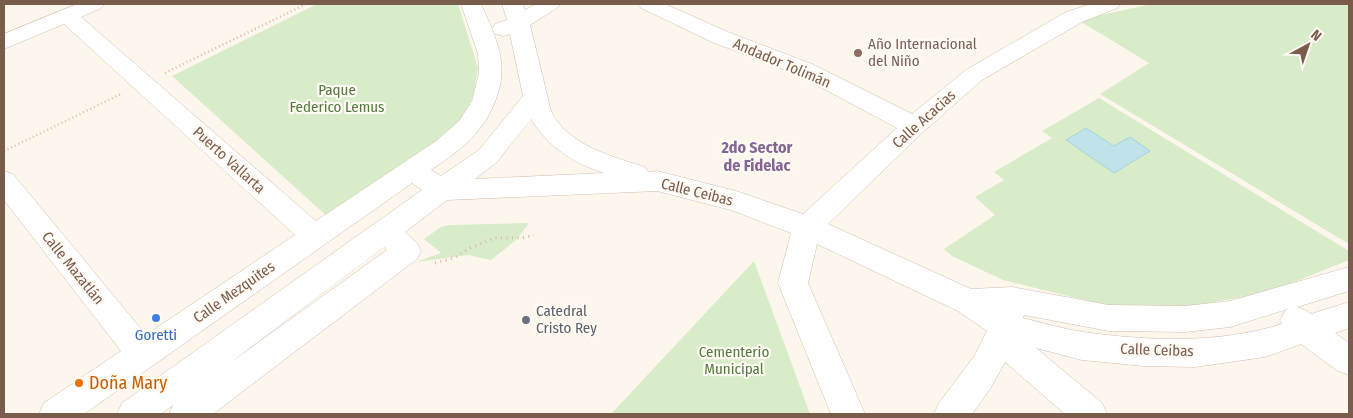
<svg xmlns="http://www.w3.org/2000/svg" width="1353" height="418" viewBox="0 0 1353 418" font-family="'Fira Sans Condensed',sans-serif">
  <rect width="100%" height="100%" fill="#fdf6ec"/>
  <!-- green -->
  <path fill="#d8ecc9" d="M317,4H458L478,68L473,96L462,121L438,144L329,218L172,76Z
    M1152,4H1349V244L1100,94L1149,63L1078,20Z
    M1099,98L1349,251V260L1267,293L1167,310L1105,305L1003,280L952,256L944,249L995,215L975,197L1004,180L994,172L1052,138L1042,131Z
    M529,223L517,239L491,260L468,255L416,262L441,253L424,239L441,227L450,225Z
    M754,261L810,414H611Z"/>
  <!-- water -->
  <path fill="#bfe3e8" stroke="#a5d3da" d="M1086,128L1114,146L1130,137L1150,151L1114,173L1066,140Z"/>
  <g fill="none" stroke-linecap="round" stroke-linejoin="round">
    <!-- minor casing -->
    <g stroke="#d1beb0" stroke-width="1">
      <path id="minor" d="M77,4H104L101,8L81,17L316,221L436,141L459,121L472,101L479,73L478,54L461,4H481C488,20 497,38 500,55C506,81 494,113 476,133C464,148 446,159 431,170L441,176L479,150L523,96L510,34L503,36L495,34L492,29L495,24L507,20L502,4H522L525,10L536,4H560L557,8L530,25L551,111C567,145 613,157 645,167L648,172L657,171L736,191L803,214L897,128L796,74L712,42L641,8L638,4H665L728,32L812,64L912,114L966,70L1066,12L1091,4H1120L1117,8L1082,22L982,80L923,132L828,224L971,289L1012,287L1109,305L1185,306L1230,301L1349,267V291L1297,307L1307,311L1311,314L1349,302V328L1335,333L1349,343V375L1338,371L1301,344L1265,357L1195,367L1144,366L1082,360L1036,348L1102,403L1107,414H1065L1005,362L990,389L972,414H934L939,403L975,355L987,331L958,311L817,244L808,283L865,414H831L778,283L791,233L731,210L657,191L447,200L405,232L417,243L421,251L417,259L213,414H169L173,405L161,414H117L122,403L422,190L412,183L84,414H39L44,403L121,351L4,200V171L13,174L146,335L295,235L64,24L4,49V34ZM531,119C548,147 573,163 604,173L475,179L497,162ZM384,247L387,250L227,365ZM1288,309L1285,311L1280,320L1282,324C1219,344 1148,341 1083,332C1063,329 1043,323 1023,318L1024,315L1109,331L1185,332L1230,327Z"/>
    </g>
    <!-- path-far1 -->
    <path stroke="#d9b8a5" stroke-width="2.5" stroke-dasharray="1 3" stroke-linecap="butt" d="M165,73L306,4
      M4,151L121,94"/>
    <!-- path -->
    <path stroke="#d9b8a5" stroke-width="3" stroke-dasharray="1 4.5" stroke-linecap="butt" d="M435,263L454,258L470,248L494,238H522L534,235"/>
    <!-- minor -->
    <use href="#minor" fill="#fff" fill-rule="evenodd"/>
  </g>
  <!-- markers -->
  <circle fill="#8d6e63" stroke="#fffaf3" stroke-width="2" cx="858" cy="53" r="5"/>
  <circle fill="#3f7fe0" stroke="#fffaf3" stroke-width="2" cx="156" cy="318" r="5"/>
  <circle fill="#6b7280" stroke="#fffaf3" stroke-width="2" cx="526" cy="320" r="5"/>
  <circle fill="#e8710a" stroke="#fffaf3" stroke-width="2" cx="79" cy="383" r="5"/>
  <g text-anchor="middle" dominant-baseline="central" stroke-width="4.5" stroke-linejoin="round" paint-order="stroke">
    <!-- education labels -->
    <g font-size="15" fill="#785e54" stroke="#fffaf3" text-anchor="start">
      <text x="868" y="44">Año Internacional<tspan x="868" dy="17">del Niño</tspan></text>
    </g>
    <!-- street labels -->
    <g font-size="15" fill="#7a5c4d" stroke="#fffaf3">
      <text transform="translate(782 63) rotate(23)">Andador Tolimán</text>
      <text transform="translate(924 119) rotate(-42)">Calle Acacias</text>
      <text transform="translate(229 160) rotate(42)">Puerto Vallarta</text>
      <text transform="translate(697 192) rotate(14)">Calle Ceibas</text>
      <text transform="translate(73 268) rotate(51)">Calle Mazatlán</text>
      <text transform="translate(234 292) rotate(-35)">Calle Mezquites</text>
      <text transform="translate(1157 350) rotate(2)">Calle Ceibas</text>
    </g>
    <!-- park labels -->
    <g font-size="15" fill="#537a41" stroke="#fffaf3">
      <text x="337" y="90">Paque<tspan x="337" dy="17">Federico Lemus</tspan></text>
      <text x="734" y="352">Cementerio<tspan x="734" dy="17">Municipal</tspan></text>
    </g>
    <!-- worship labels -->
    <g font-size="15" fill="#5b616d" stroke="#fffaf3" text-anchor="start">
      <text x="536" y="311">Catedral<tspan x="536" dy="17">Cristo Rey</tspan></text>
    </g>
    <!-- shop labels -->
    <g font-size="15" fill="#366cbe" stroke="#fffaf3">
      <text x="156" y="335">Goretti</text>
    </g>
    <!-- neighbourhood labels -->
    <g font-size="16" font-weight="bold" fill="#846695" stroke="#fffaf3">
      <text x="757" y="147">2do Sector<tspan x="757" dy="18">de Fidelac</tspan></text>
    </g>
    <!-- near-food labels -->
    <g font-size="18" fill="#c56008" stroke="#fffaf3" text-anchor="start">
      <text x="89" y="383">Doña Mary</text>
    </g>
  </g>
  <!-- border -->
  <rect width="1353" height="418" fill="none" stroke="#7a5c4d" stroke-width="10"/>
  <!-- north arrow -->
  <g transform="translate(1308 45) rotate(40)" stroke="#fffaf3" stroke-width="4" paint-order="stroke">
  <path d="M0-4L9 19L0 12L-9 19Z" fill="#7a5c4d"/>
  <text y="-8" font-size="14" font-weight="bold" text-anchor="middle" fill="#7a5c4d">N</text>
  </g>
</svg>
